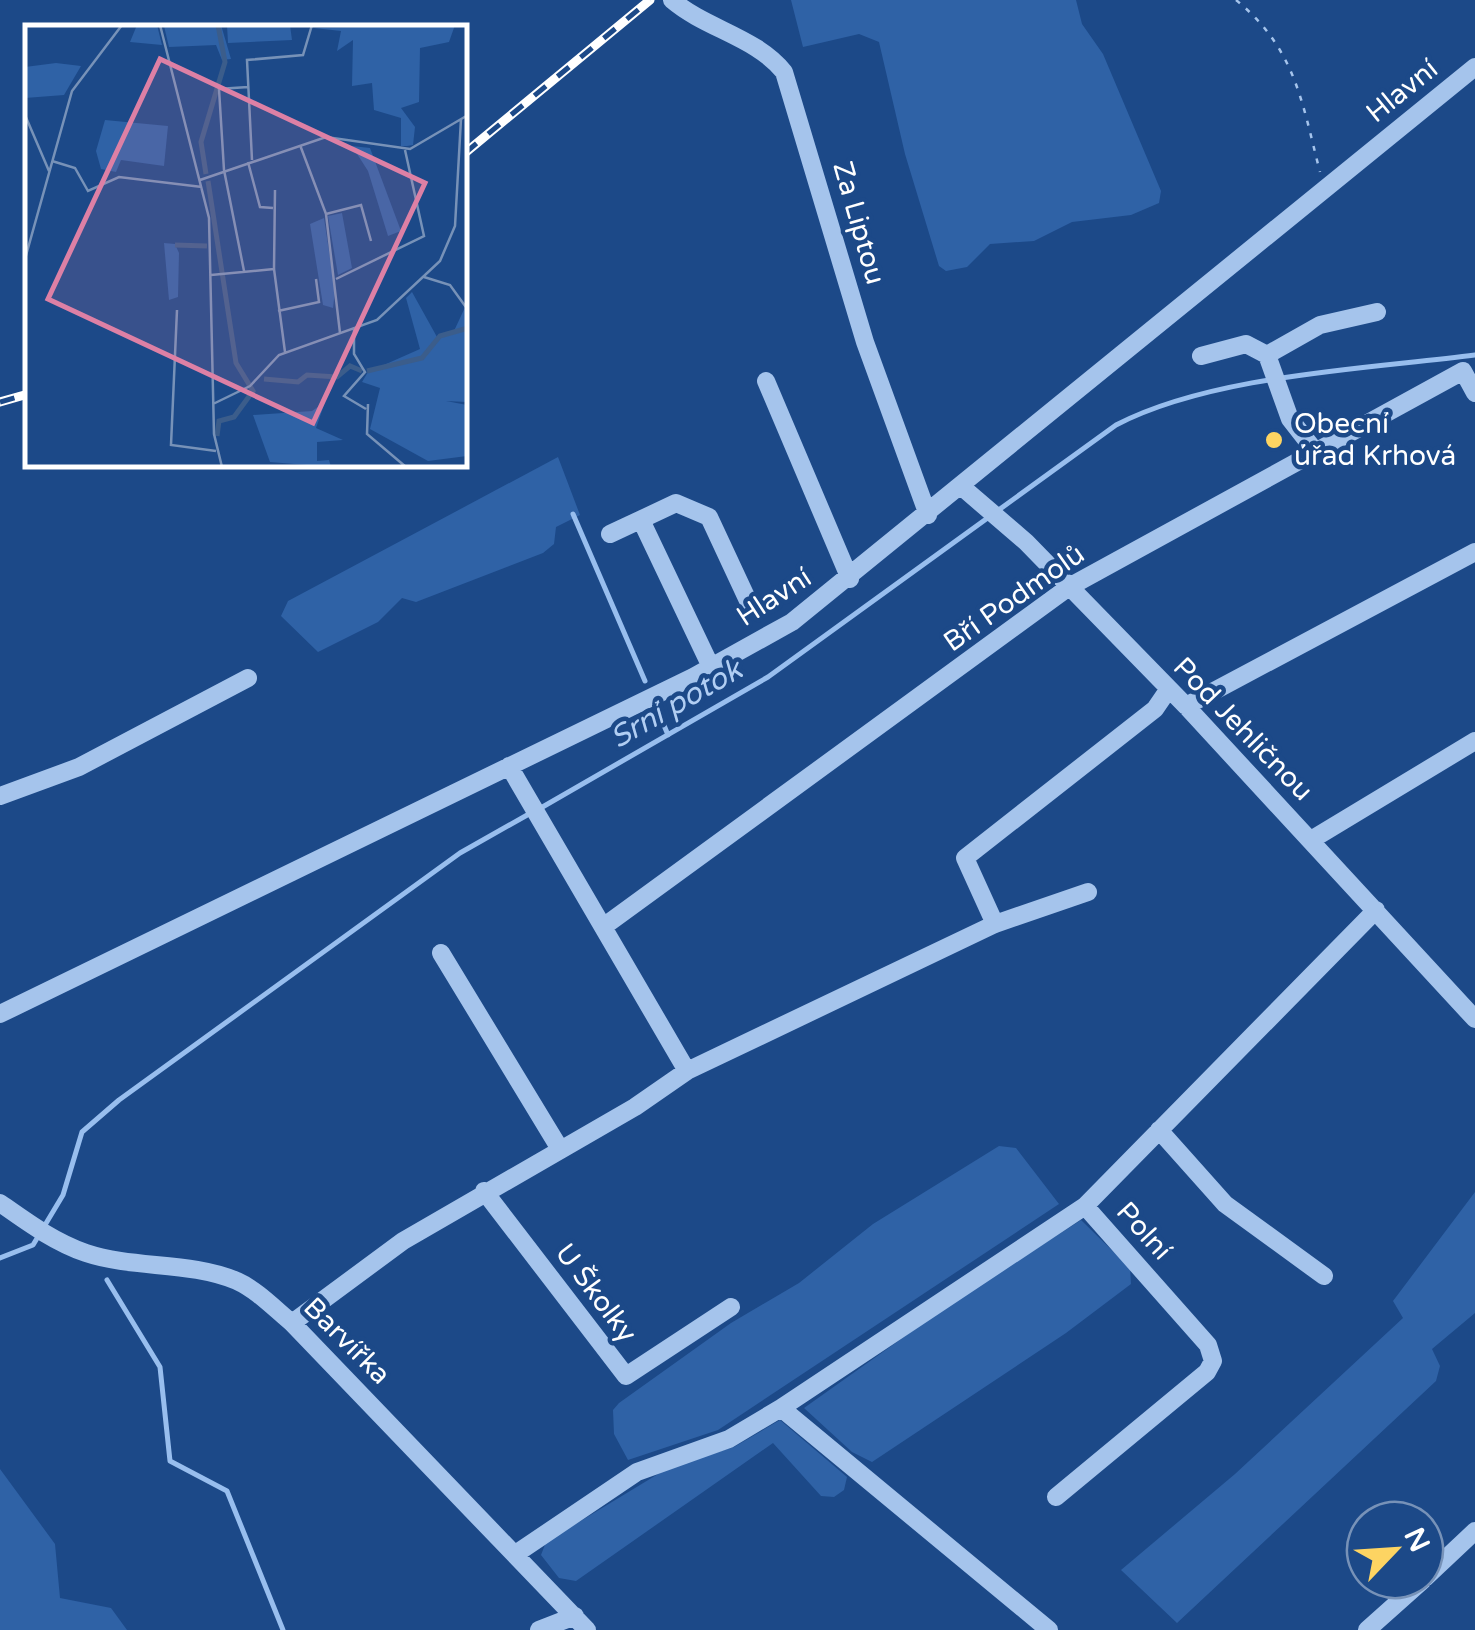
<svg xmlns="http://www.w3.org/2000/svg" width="1475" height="1630" viewBox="0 0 1475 1630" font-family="'Varela Round',sans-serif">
  <rect width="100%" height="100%" fill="#1c4988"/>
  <!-- green -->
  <path fill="#2f62a6" d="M791,0H1076L1082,24L1103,54L1161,191L1159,203L1131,215L1072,222L1034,241L990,244L967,267L946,271L939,266L905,154L879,42L859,34L803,47Z
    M558,457L580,515L556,527L554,544L543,553L416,602L402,598L378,622L318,652L281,616L288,601Z
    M999,1146L1016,1148L1059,1204L718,1430L628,1460L614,1434L613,1410L619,1403L731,1323L799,1283L873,1224Z
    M1475,1192V1313L1432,1349L1440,1366L1436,1381L1177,1623L1121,1570L1235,1474L1403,1318L1393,1301Z
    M1081,1220L1130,1268L1131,1284L1066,1333L872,1462L852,1452L804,1408L949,1305Z
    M780,1420L847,1477L844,1490L834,1497L821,1496L773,1443L576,1581L559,1578L541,1555L546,1542L668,1468L734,1447Z
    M0,1469L55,1544L60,1598L111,1608L127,1630H0Z"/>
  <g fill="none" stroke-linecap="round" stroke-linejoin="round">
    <!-- stream -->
    <path stroke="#98beee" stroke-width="5" d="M573,514L645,681
      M656,706L668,735
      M539,809L768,677L1116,425C1212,375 1366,369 1475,355
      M0,1258L33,1245L63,1195L82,1132L119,1100L460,853L529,814
      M107,1280L160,1367L170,1461L227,1491L283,1630"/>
    <!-- path -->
    <path stroke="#a5c4ec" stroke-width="2.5" stroke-dasharray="5 8" stroke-linecap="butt" d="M1236,0C1296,49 1302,103 1320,172"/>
    <!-- minor -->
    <path stroke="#a5c4ec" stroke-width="18" d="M672,0C706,29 756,37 784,72L865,342L928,515
      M1201,356L1246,344L1267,355
      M766,381L850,579
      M1315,451L1290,419L1267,355L1320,325L1377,312
      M962,487L1026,542L1186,706L1475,1019
      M641,520L711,667
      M610,534L676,503L709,517L750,605
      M1186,706L1475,552
      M509,766L687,1071
      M0,796L79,767L248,678
      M1311,840L1475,741
      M995,924L965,858L1155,709L1168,690
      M603,927L1069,587L1463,371L1475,393
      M441,953L560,1149
      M0,1014L693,677L792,622L1475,67
      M1159,1130L1225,1204L1324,1276
      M484,1191L626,1376L731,1307
      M0,1203C27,1222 54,1242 86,1253C134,1269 189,1261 237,1281C257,1290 275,1309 292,1323L587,1630
      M292,1323L403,1241L635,1107L687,1071L995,924L1088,892
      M781,1408L1049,1630
      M1056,1497L1207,1372L1213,1361L1208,1345L1085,1206L1376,910
      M517,1553L637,1472L729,1439L781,1408L1085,1206
      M1425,1578L1475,1531
      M539,1630L575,1616
      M1367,1630L1423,1580"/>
    <!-- rail casing -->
    <g stroke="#fff" stroke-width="9">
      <path id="rail" d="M465,153L650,0
        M0,402L28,394"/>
    </g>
    <!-- rail -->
    <use href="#rail" stroke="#1c4988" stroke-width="5" stroke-dasharray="15" stroke-linecap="butt"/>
  </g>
  <!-- markers -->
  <circle fill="#fdd462" stroke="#1c4988" stroke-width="4" cx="1274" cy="440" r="10"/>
  <g text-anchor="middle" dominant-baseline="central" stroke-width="9" stroke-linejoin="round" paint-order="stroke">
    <!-- street labels -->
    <g font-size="28" fill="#fff" stroke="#1c4988">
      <text transform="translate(1402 91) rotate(-39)">Hlavní</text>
      <text transform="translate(859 223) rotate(74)">Za Liptou</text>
      <text transform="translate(774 597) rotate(-33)">Hlavní</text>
      <text transform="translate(1014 598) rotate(-35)">Bří Podmolů</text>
      <text transform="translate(1243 729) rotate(46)">Pod Jehličnou</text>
      <text transform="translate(1144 1231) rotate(48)">Polní</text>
      <text transform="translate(596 1293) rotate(53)">U Školky</text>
      <text transform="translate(347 1341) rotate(45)">Barvířka</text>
    </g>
    <!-- poi labels -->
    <g font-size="28" fill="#fff" stroke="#1c4988" text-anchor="start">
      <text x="1294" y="424">Obecní<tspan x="1294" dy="32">úřad Krhová</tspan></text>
    </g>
    <!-- water labels -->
    <g font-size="30" font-style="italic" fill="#b1cef3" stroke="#1c4988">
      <text transform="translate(676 704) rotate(-30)">Srní potok</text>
    </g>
  </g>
  <!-- overview -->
  <g transform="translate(25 25)">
    <rect width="442" height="442" fill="#1c4988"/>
    <path d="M112,0H132L137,20L105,17ZM196,0L206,34L197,35L191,20L144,22L139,1ZM202,0H265L267,15L203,18ZM430,0L424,17L395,23L394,77L376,83L390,102L388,120L382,121H376V93L349,85L347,58L327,61L328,15L312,26L316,6L289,3ZM31,38L56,41L39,70L0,73V42ZM80,95L143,101L139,141L96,135L91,147L76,144L71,126ZM327,121L345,123L376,206L363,211L343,146ZM317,188L327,243L313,250L303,191ZM299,193L310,266L308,283L298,280L285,199ZM139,218L150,219L154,228L153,272L144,275ZM387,267L412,312L429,306L442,278V377L421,376L442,380V431L403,436L345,404L355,363L337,357L343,347L395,324L381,273ZM300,377L291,403L318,415L292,417V436L304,435L306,442L245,437L228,390L287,386Z" fill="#2f62a6"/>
    <path fill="none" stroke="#3b5d8b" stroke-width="5" d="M181,149L176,117L200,37L193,0M183,156L211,338L228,366L209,392L194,396L192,411M150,220L182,221M342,346L397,333L415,311L443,303M239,354L273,357L282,350L312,352L325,341L337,346"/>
    <path fill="none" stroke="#7792b8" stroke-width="2.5" d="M135,0L184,193L189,409L197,442M0,90L24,146M275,120L301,189L336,180L346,216M227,135L222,35L278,30L287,0M27,136L50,143L63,166L94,152L177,162M223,137L235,182L248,183M175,155L301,112L385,124L443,90M250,165L249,244L260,327M301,189L315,308M0,234L47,66L97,0M219,246L199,145L194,64L223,62M186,250L249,244M399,252L425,260L443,285M311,254L399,211L380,125M152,285L146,420L191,426M253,286L294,277L291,254M329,303V329L340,347L319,371L341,384M188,379L225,361L254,330L352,295L415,236L430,201L436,94M343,379L342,409L381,442"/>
    <path fill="#dd80a5" fill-opacity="0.15" stroke="#dd80a5" stroke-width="5" d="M135,34L400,158L288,398L23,274Z"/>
    <rect width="442" height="442" fill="none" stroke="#fff" stroke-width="5"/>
  </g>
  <!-- north arrow -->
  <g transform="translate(1395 1550) rotate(65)"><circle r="48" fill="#1c4988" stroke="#7792b8" stroke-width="2.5"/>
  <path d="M0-8L18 38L0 25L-18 38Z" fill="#fdd462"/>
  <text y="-15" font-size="28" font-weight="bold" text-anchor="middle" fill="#ffffff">N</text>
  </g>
</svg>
